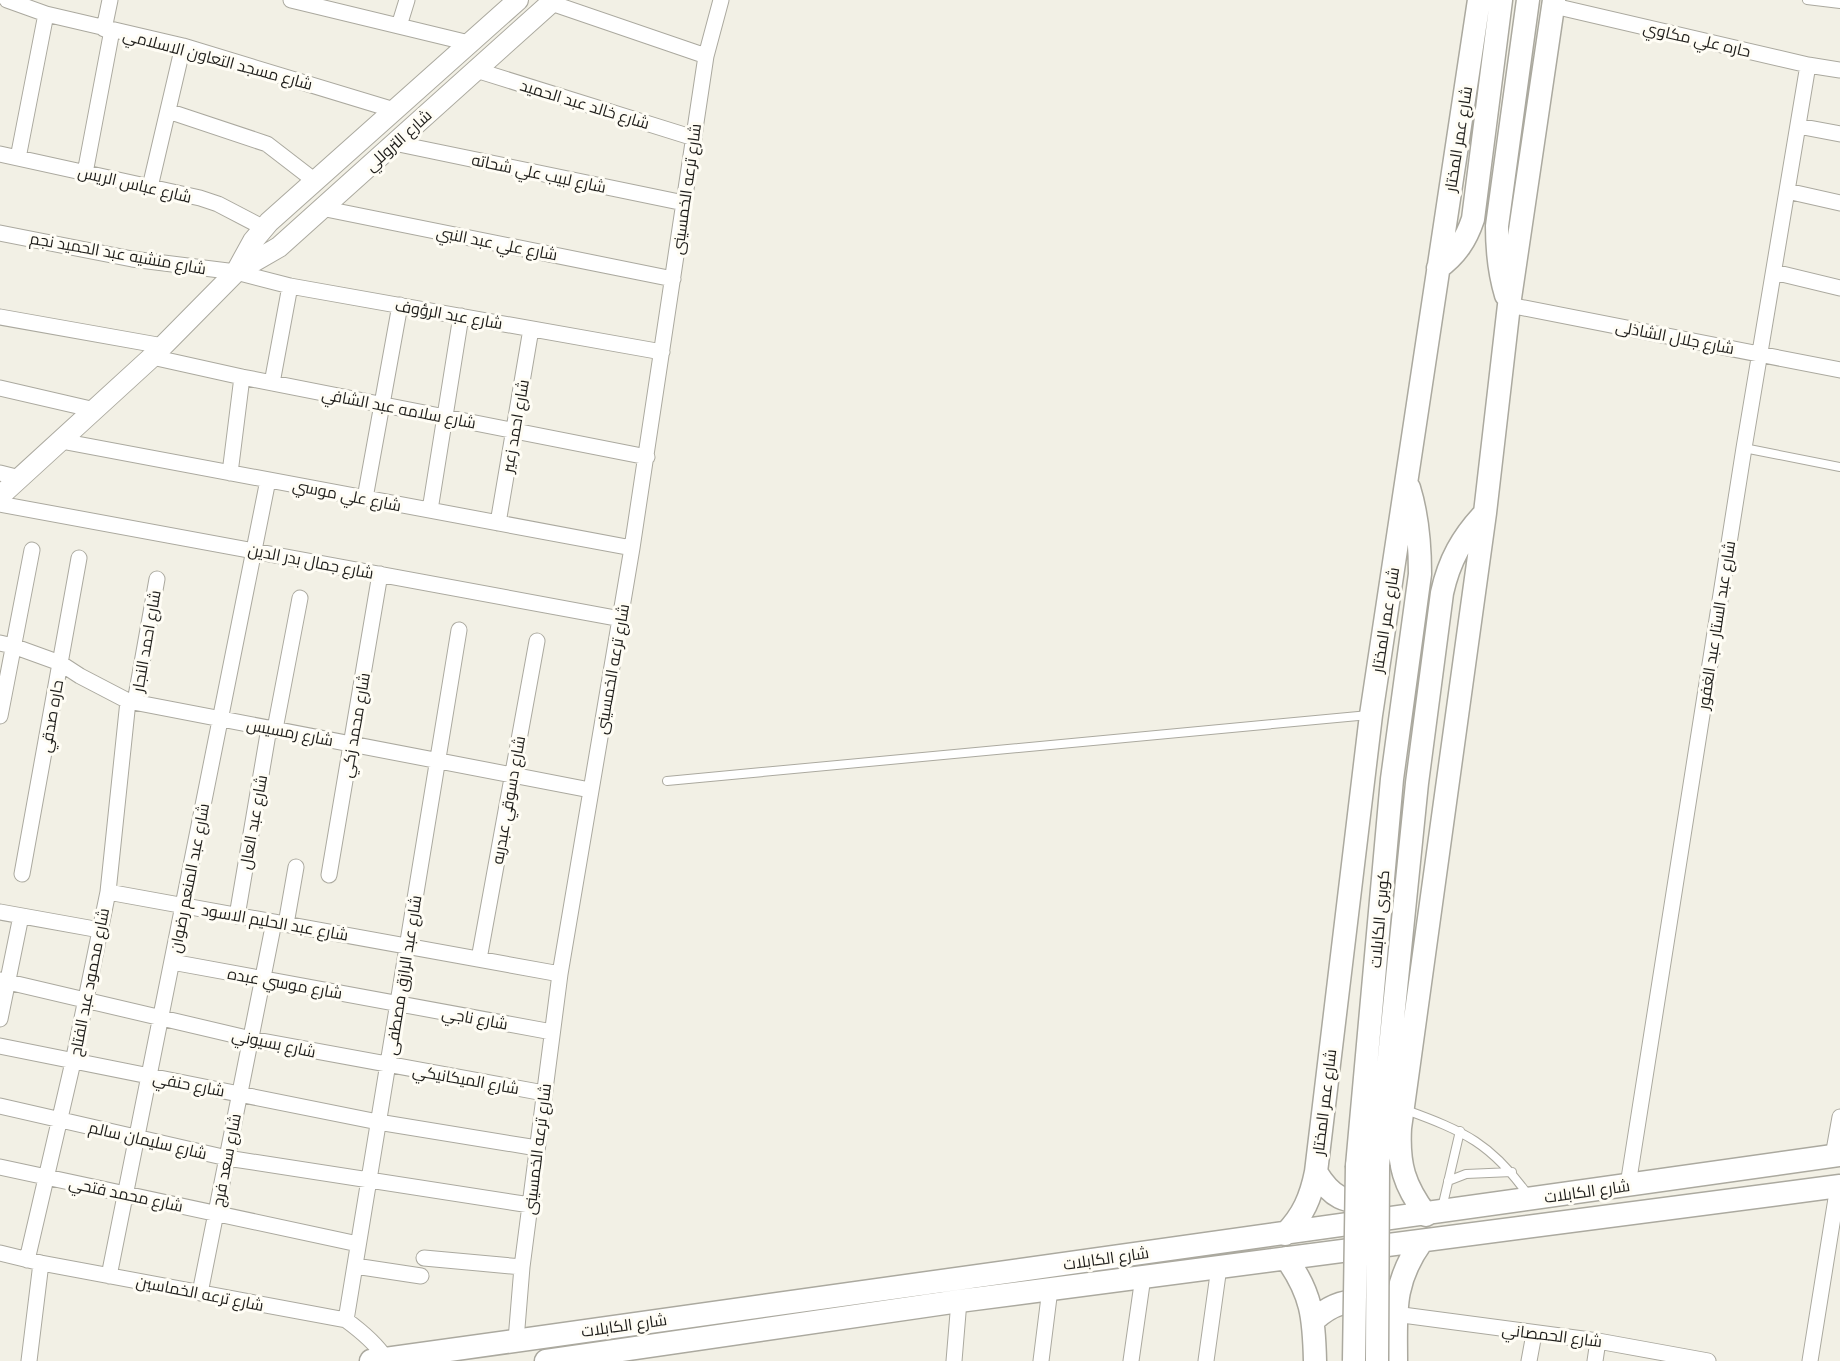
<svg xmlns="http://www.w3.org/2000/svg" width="1840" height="1361" viewBox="0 0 1840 1361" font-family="'PT Serif',Cairo,serif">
  <rect width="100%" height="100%" fill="#f2f0e5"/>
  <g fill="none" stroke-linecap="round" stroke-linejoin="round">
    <!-- service casing -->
    <g stroke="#aba99f" stroke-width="10">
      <path id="service" d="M1807,0L1840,4
        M1744,448L1840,467
        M667,781L1369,715
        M1406,1110C1464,1131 1492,1144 1528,1195
        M1448,1181L1466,1174L1512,1172
        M1442,1208L1460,1131"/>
    </g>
    <!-- minor casing -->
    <g stroke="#aba99f" stroke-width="17">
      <path id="minor" d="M7,0L46,14L183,46L394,110
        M291,0L469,43
        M551,3L706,56
        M1554,6L1808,65L1840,70
        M399,26L407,0
        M104,29L110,0
        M476,70L694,138
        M168,111L267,144L315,181
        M1798,126L1840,134
        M394,143L684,203
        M0,154L200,198L218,204L264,228
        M18,158L46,14
        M85,173L112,30
        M150,187L183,46
        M1787,191L1840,203
        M321,208L673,279
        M0,233L132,259L236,272L290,286L662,352
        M1774,272L1840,288
        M1509,305L1840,370
        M0,317L163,346
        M152,357L242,377L647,457
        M272,383L290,286
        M0,388L95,410
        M61,441L632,548
        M0,473L20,478
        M230,473L242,377
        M365,498L400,305
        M0,504L621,619
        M430,510L461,316
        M498,523L531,329
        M0,643L13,646L60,663L80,676L128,701L590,790
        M135,702L157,579
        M0,716L32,550
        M275,729L300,598
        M22,874L79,558
        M329,875L380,574
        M108,892L560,974
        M0,912L100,930
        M237,916L269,728
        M286,924L296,867
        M479,959L537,641
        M172,962L552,1032
        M0,980L251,1039L544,1093
        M0,1019L21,916
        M0,1046L378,1122L537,1148
        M0,1106L227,1158L530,1205
        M1833,1156L1840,1117
        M0,1167L358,1244
        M1628,1185L1744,448L1808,65
        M0,1253L41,1263L346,1320C361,1331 376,1343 386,1359
        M424,1258L522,1267
        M27,1260L73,1062L108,892L128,701
        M355,1266L421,1276
        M109,1276L268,480
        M200,1293L274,922
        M1395,1314L1598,1341L1708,1361
        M346,1320L459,630
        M516,1340L522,1267L560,974L632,548L706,56L721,0
        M29,1361L41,1263
        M954,1361L959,1301
        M1041,1361L1050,1289
        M1131,1361L1143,1277
        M1206,1361L1219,1267
        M1529,1361L1534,1334
        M1595,1361L1598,1341
        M1810,1361L1838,1186"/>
    </g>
    <!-- tertiary casing -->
    <g stroke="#aba99f" stroke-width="22">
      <path id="tertiary" d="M236,272L279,247L554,0
        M0,496L152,357L236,272L253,241L269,222L518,0"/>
    </g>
    <!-- secondary casing -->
    <g stroke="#aba99f" stroke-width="25">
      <path id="secondary" d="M1438,268C1456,255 1466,240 1473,219L1501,0
        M1506,295C1499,272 1497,250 1497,226L1528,0
        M1378,1165L1417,783L1442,593C1449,561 1462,537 1485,513
        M1357,1166L1392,779L1420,574C1420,544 1418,517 1409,488
        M1316,1172C1330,1195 1346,1208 1374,1196
        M1426,1215C1404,1185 1398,1165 1400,1128L1485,513L1509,305L1554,0
        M1285,1234C1303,1216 1311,1197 1316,1172L1371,715L1479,0
        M1286,1258C1312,1294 1314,1318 1315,1361
        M1314,1320C1331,1304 1349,1298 1372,1303
        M371,1361L1840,1155
        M546,1361L959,1301L1840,1186
        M1396,1361C1396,1312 1392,1283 1422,1241"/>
    </g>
    <!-- service -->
    <use href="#service" stroke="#fff" stroke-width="8"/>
    <!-- minor -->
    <use href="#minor" stroke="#fff" stroke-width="15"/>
    <!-- tertiary -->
    <use href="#tertiary" stroke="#fff" stroke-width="20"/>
    <!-- secondary -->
    <use href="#secondary" stroke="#fff" stroke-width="22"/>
    <!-- secondary-bridge casing -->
    <g stroke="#aba99f" stroke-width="25" stroke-linecap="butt">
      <path id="secondary-bridge" d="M1354,1361L1357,1166
        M1377,1361L1378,1165"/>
    </g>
    <!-- secondary-bridge -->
    <use href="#secondary-bridge" stroke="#fff" stroke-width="22"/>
  </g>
  <g text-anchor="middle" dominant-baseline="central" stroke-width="6" stroke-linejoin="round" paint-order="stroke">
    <!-- street labels -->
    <g font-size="16" fill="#1e1d1a" stroke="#fffdf5">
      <text transform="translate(1697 39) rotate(13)">حاره علي مكاوي</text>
      <text transform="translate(218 59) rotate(15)">شارع مسجد التعاون الاسلامي</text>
      <text transform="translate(585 104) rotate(17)">شارع خالد عبد الحميد</text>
      <text transform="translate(1458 139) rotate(-81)">شارع عمر المختار</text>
      <text transform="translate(398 140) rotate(-42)">شارع التروللي</text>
      <text transform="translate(539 173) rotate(12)">شارع لبيب علي شحاته</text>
      <text transform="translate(135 184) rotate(13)">شارع عباس الريس</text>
      <text transform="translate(686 189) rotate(-82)">شارع ترعه الخمسينى</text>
      <text transform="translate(497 243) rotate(11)">شارع علي عبد النبي</text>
      <text transform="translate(118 253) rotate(10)">شارع منشيه عبد الحميد نجم</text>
      <text transform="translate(449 314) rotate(10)">شارع عبد الرؤوف</text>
      <text transform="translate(1675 337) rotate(11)">شارع جلال الشاذلى</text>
      <text transform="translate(399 408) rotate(11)">شارع سلامه عبد الشافي</text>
      <text transform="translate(515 426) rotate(-80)">شارع احمد زعير</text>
      <text transform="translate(347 495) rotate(11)">شارع علي موسي</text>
      <text transform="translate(311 561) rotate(11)">شارع جمال بدر الدين</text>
      <text transform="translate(1385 620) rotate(-81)">شارع عمر المختار</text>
      <text transform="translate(1716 625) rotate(-81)">شارع عبد الستار عبد الغفور</text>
      <text transform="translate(146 641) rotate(-80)">شارع احمد النجار</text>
      <text transform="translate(612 669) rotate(-80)">شارع ترعه الخمسينى</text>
      <text transform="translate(51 716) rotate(-80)">حاره صدقي</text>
      <text transform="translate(355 725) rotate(-80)">شارع محمد زكي</text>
      <text transform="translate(290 732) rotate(11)">شارع رمسيس</text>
      <text transform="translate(508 800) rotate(-80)">شارع دسوقي عبدربه</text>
      <text transform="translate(253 822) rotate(-80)">شارع عبد العال</text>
      <text transform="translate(189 878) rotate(-79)">شارع عبد المنعم رضوان</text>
      <text transform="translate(1379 919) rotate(-85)">كوبرى الكابلات</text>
      <text transform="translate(275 922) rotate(10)">شارع عبد الحليم الاسود</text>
      <text transform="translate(403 975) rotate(-81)">شارع عبد الرازق مصطفى</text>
      <text transform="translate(89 982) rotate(-79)">شارع محمود عبد الفتاح</text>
      <text transform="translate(285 983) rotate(10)">شارع موسي عبده</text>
      <text transform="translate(475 1018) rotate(10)">شارع ناجي</text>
      <text transform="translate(274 1043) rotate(12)">شارع بسيوني</text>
      <text transform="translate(466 1079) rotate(10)">شارع الميكانيكي</text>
      <text transform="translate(189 1084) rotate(11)">شارع حنفي</text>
      <text transform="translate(1324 1102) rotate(-83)">شارع عمر المختار</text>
      <text transform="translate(148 1140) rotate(13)">شارع سليمان سالم</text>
      <text transform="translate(537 1149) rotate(-83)">شارع ترعه الخمسينى</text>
      <text transform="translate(226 1160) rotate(-79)">شارع سعد فرج</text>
      <text transform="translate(1587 1191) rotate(-8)">شارع الكابلات</text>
      <text transform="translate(126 1194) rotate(12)">شارع محمد فتحي</text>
      <text transform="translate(1106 1258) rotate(-8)">شارع الكابلات</text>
      <text transform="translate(200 1293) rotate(11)">شارع ترعه الخماسين</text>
      <text transform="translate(624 1325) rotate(-8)">شارع الكابلات</text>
      <text transform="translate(1552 1335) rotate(7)">شارع الحمصاني</text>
    </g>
  </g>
</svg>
